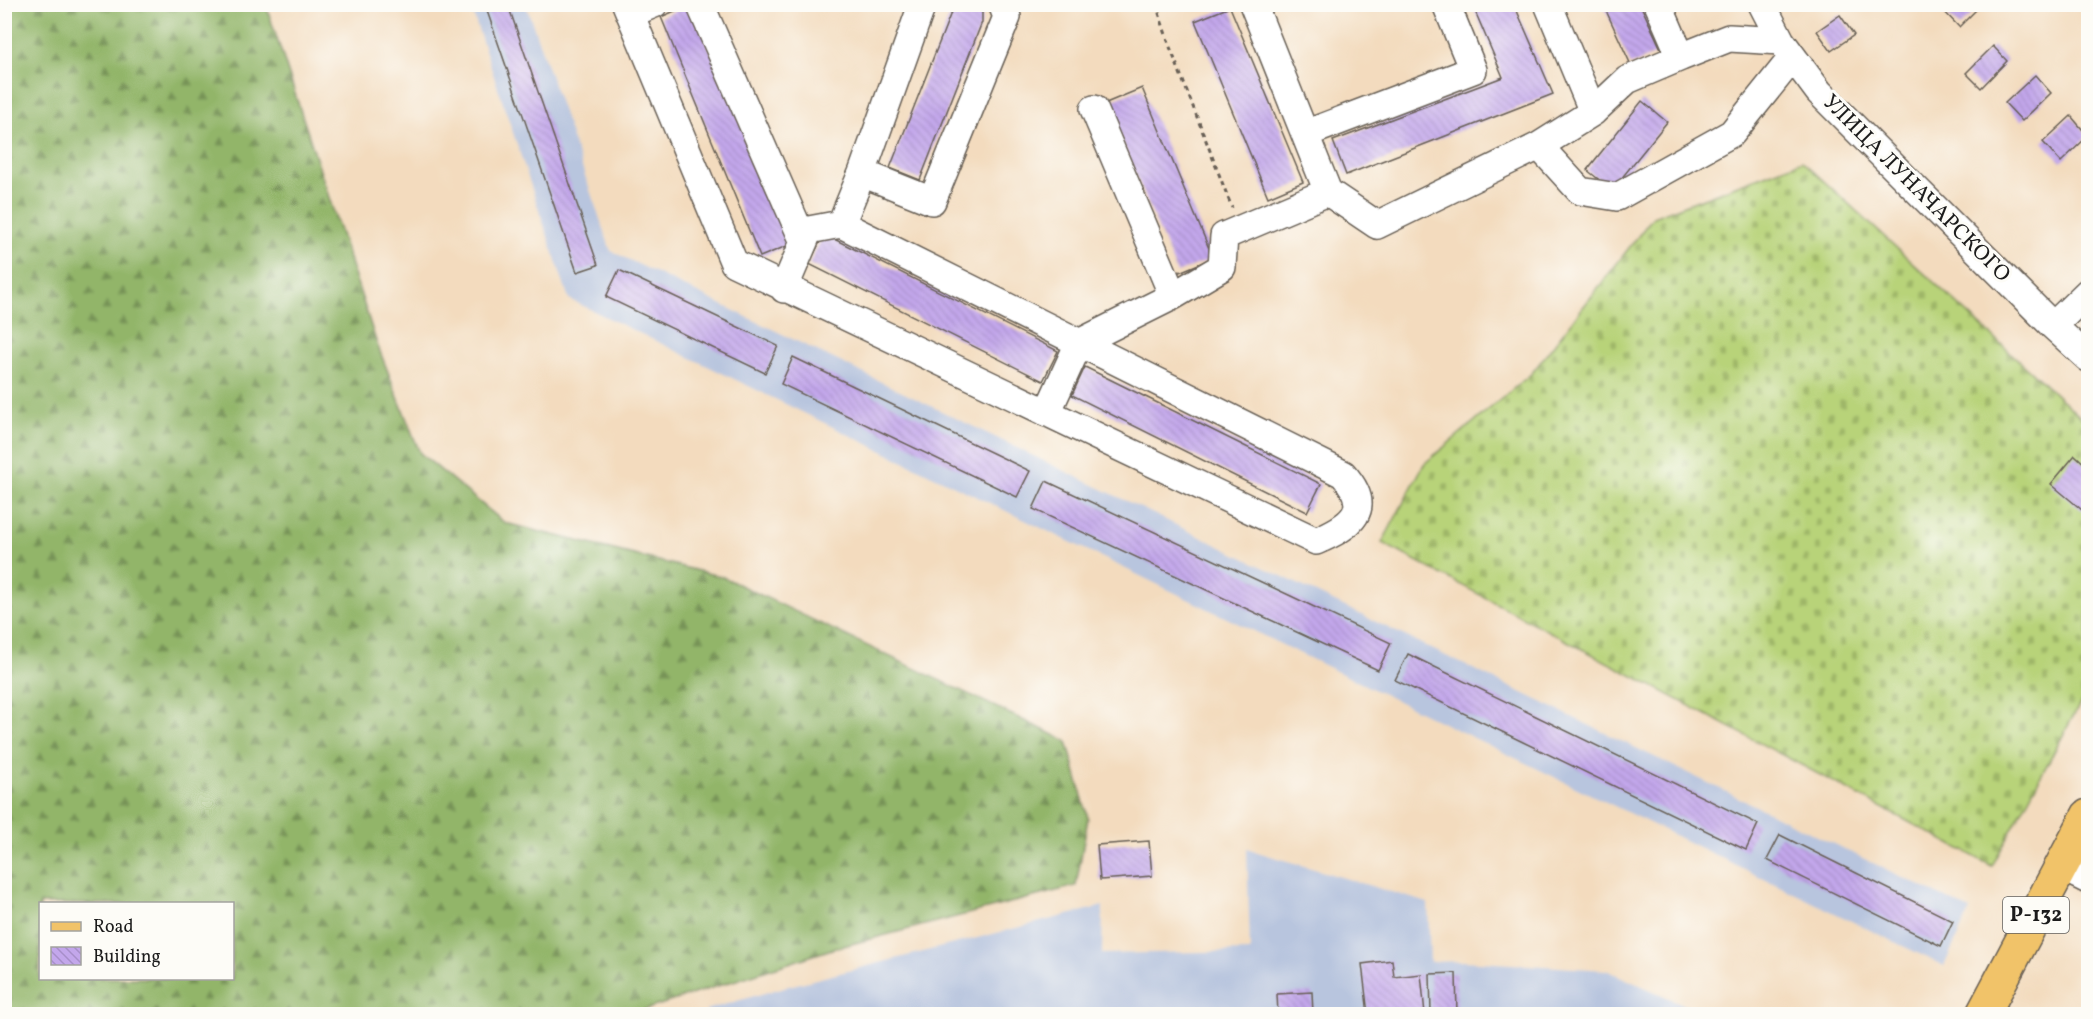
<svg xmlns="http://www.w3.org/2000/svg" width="2093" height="1019" viewBox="0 0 2093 1019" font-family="Vollkorn,serif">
  <defs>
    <pattern id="forest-firs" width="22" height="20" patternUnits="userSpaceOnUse" patternTransform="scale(1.5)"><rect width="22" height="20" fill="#92b569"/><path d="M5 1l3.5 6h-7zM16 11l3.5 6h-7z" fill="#769256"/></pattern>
    <pattern id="cemetery-stones" width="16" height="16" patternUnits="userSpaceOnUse" patternTransform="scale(1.5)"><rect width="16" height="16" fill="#b8d379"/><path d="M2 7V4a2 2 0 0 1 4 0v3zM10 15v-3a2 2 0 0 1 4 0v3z" fill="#9eb568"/></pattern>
    <pattern id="building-back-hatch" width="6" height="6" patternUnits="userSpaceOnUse" patternTransform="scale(1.5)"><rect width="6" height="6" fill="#c3a7eb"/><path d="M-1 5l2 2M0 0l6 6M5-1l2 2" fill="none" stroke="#a78fc9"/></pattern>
  </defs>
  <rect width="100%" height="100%" fill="#fdfcf7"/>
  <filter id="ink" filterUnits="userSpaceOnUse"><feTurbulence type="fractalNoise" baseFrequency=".0167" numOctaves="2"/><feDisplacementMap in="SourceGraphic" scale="12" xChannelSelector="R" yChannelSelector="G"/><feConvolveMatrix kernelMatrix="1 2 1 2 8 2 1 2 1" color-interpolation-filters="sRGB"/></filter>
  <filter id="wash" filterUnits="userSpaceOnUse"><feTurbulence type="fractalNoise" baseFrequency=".008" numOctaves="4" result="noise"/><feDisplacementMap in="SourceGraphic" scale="24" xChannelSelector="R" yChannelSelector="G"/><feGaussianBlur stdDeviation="1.35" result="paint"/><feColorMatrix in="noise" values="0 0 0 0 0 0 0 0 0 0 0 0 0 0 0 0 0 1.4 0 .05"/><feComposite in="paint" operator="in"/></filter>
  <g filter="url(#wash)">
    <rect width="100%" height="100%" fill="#f3dbbe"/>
    <!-- industrial -->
    <path fill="#b8c5de" d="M470,5H526L611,251L1970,910L1944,966L569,299Z
      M1247,849L1428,903L1430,962L1464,961L1606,970L1705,1014H707L706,1010L785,987L1103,906L1102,954L1250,951Z"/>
    <!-- forest -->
    <path fill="url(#forest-firs)" stroke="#576842" stroke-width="1.5" fill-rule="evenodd" d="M5,4L266,5L377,344L420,453L505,523L723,577L1067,741L1088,818L1076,886L832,949L632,1014H5ZM40,904H232V978H40Z"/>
    <!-- cemetery -->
    <path fill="url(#cemetery-stones)" stroke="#6a784a" stroke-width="1.5" d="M1802,161L2088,424V689L1992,866L1382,543L1424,464L1532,373L1653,217Z"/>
    <g id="blocks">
      <!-- building -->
      <path fill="url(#building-back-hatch)" d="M691,4L794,243L760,257L661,17Z
        M949,4H982V22L920,180L890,168L952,10Z
        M1472,4H1514L1553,94L1346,175L1333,141L1503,77Z
        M1603,4H1640L1662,51L1631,65Z
        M1945,4H1982L1959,27L1941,8Z
        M485,5H508L598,265L577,272Z
        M1230,7L1303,182L1268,197L1195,21Z
        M1840,15L1854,35L1831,51L1817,31Z
        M1993,46L2007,61L1981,88L1966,73Z
        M2035,75L2051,93L2022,121L2005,103Z
        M1142,88L1213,258L1177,273L1106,103Z
        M1642,101L1667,122L1612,190L1587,170Z
        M2071,116L2088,136L2061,162L2043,142Z
        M824,234L1058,351L1043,381L809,264Z
        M619,270L778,346L765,373L606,297Z
        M793,357L1030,471L1017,497L781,384Z
        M1085,367L1321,484L1307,512L1072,395Z
        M2075,455L2088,467V515L2051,484Z
        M1046,481L1391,643L1378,670L1033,509Z
        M1408,654L1758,824L1746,850L1395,680Z
        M1780,835L1953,921L1941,946L1767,860Z
        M1149,841L1152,876L1100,880L1097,845Z
        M1392,960L1394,977L1421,974L1425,1014H1368L1362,964Z
        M1456,973L1457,1014H1431L1430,974Z
        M1312,992L1313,1014H1278L1277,994Z"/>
    </g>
  </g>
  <g filter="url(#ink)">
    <use href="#blocks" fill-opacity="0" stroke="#675f55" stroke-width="1.5"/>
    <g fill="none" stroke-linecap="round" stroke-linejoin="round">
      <!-- minor casing -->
      <g stroke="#675f55" stroke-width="30">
        <path id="minor" d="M626,4L734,263L1316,541C1351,526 1375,510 1343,474L841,224
          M700,4L804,242
          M1253,4L1328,192L1377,225L1539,146L1593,112L1627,80L1681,57
          M1548,4L1593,112
          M1658,4L1681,57L1729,38L1781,41
          M1762,4L1781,41L1819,92L2053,326L2088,358
          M630,14L654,4
          M1094,109L1173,296
          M1305,134L1473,70L1446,4
          M1539,146L1580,191L1617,197L1732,133L1793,57
          M862,173L932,201L1007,17L1002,4
          M784,289L809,230L841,224L862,173L921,8L920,4
          M2053,326L2088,292
          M1047,413L1079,343L1173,296L1222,267L1224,236L1328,192
          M2062,867L2088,880"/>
      </g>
      <!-- major casing -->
      <g stroke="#675f55" stroke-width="36">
        <path id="major" d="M1983,1014L2088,816"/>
      </g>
      <!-- path -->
      <path stroke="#675f55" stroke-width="3" stroke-dasharray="4.5 4.5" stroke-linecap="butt" d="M1156,4L1170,47L1232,208
        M1028,9L1039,4"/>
      <!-- minor -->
      <use href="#minor" stroke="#fff" stroke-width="27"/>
      <!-- major -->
      <use href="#major" stroke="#f1c369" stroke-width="33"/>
    </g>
  </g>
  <g text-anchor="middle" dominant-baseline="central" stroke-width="6" stroke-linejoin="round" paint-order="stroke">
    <!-- shield labels -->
    <rect fill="#fdfcf7" stroke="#605f5e" stroke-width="1.5" x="2003" y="897" width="66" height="36" rx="4.5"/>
    <g font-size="21" font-weight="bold" fill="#1c1c1c">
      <text x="2036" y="915">Р-132</text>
    </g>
    <!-- street labels -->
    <g font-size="22" fill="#1c1c1c" stroke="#fdfcf7">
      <text transform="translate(1916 189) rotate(45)">УЛИЦА ЛУНАЧАРСКОГО</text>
    </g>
  </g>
  <!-- margin -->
  <rect width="2093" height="1019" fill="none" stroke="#fdfcf7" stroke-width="24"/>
  <!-- legend -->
  <rect x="39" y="902" width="195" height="78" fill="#fdfcf7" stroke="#a3a29f" stroke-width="1.5"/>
  <rect x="51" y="922" width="30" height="9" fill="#f1c369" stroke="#a3a29f" stroke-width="1.5"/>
  <text x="93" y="932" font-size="18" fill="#1c1c1c">Road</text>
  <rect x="51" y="947" width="30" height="18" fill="url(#building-back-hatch)" stroke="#a3a29f" stroke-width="1.5"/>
  <text x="93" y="962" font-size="18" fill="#1c1c1c">Building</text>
</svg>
